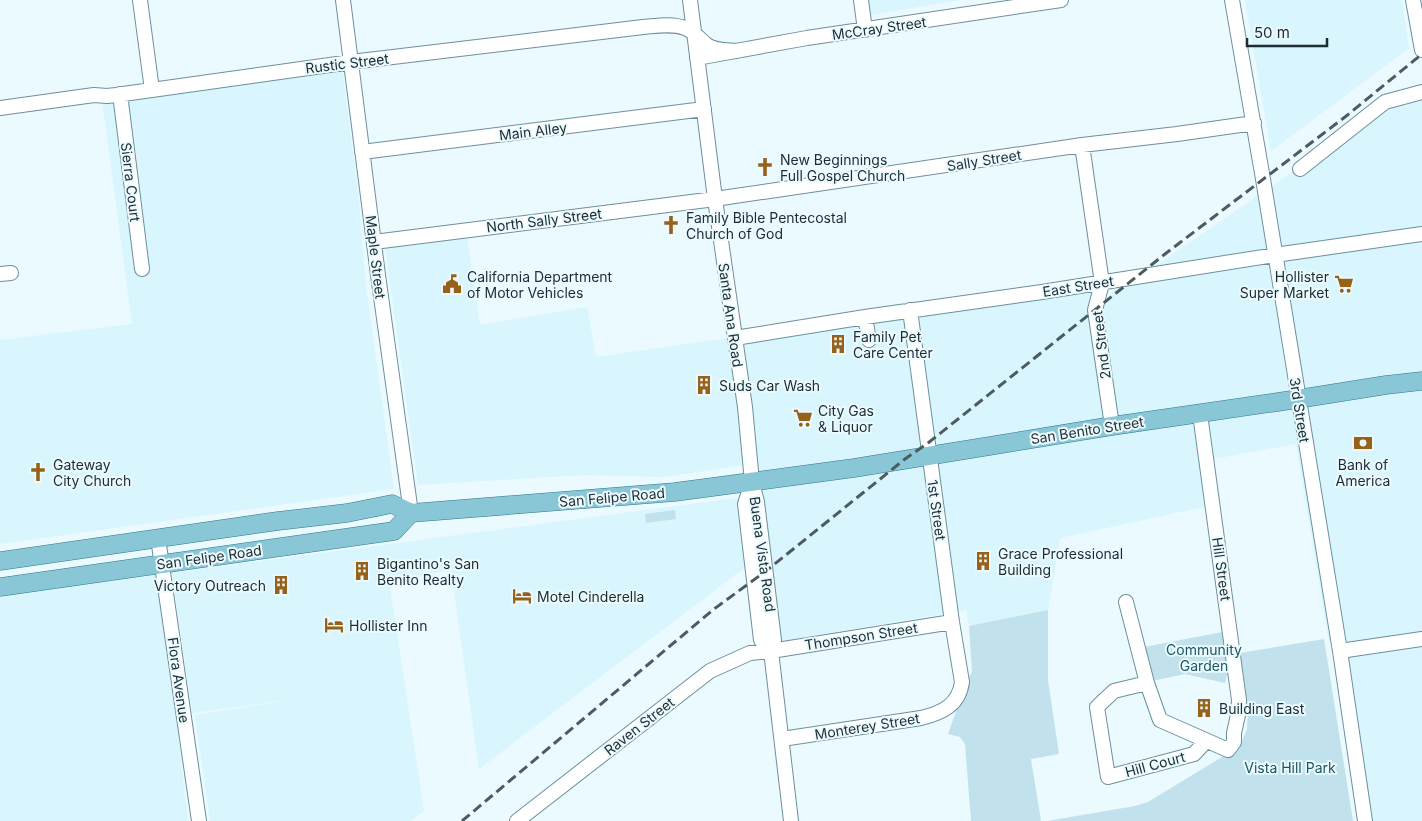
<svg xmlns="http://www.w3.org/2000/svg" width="1422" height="821" viewBox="0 0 1422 821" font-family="Inter,sans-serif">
  <rect width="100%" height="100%" fill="#eafafe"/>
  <!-- built -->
  <path fill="#d9f5fe" d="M867,0H960L870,15Z
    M1245,0H1402L1409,48L1271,151Z
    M342,65L359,201L366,286L394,489L0,544V340L132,324L102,100Z
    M1422,98V821H1364L1335,641L1329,642L1296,444L1208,460L1213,505L1060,538L1048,610L969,626L966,610L777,642L766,554L757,463L664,477L585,475L418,485L384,239L466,230L480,325L587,307L596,357L734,337L1091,289L1094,308L1352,131L1402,102Z
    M743,497L752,562L479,769L451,570L389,581L424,811L410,821H210L195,715L310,697L192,713L172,573Z
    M156,575L176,716L188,821H0V595Z"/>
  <!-- green -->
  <path fill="#c1e2ec" d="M675,510L676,519L646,523L645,514Z
    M1048,610V680L1059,754L1031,759L1041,821H971L965,744L960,737L948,734L966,683L972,672L969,626Z
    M1222,632L1228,672L1225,683L1185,674L1152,681L1144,647Z
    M1324,639L1353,821H1047L1135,806L1148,802L1240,746L1247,729L1248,711L1240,653Z"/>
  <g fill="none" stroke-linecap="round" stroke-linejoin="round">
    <!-- minor casing -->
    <g stroke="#6c909b" stroke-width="16">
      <path id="minor" d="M140,0L152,90
        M343,0L378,275L411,513
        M690,0L715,199L745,407L752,482
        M861,0L865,30
        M1232,0L1263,179L1340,651L1365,821
        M1413,0L1422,50
        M697,58L807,38L1061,0
        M120,94L142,269
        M0,108L94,95L107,96L116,95L351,62L643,27C656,26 672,23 685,28C695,32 699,39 707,45C715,51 727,50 737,51
        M1082,145L1102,283L1095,310L1112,426
        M362,152L704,109
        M1300,169L1385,102L1422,92
        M374,242L715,199L1082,145L1177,134L1254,123
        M0,274L11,273
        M865,317L869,340
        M735,338L865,317L1042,292L1275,255L1422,234
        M158,538L199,821
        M1126,602L1147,683L1114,691L1097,707L1108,777L1194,754L1206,741
        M771,651L761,640L745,504L752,482L757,502L774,640L771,651L791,821
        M1340,651L1422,639
        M1147,683L1160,720L1228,750L1234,742V733L1238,715L1239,700L1200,414
        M782,739L921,718C942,713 959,705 962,682L952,622L910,310
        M517,821L710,671L750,653L771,651L952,622"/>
    </g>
    <!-- major casing -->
    <g stroke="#30778a" stroke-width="19">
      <path id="major" d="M0,561L278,521L347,513L392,504L411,513L675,492L854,468L1112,426L1298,399L1386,385L1422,381
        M0,587L394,531L411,513"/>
    </g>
    <!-- minor -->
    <use href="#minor" stroke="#fff" stroke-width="14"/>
    <!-- major -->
    <use href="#major" stroke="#89c6d6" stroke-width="18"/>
    <!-- rail -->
    <path stroke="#4b5b5f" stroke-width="3" stroke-dasharray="10 5" stroke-linecap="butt" d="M462,821L714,609L766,571L905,459L928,443L1165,254L1345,117L1422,54"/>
  </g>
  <!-- icons -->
  <defs>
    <g id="church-bare" transform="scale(1.5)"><path d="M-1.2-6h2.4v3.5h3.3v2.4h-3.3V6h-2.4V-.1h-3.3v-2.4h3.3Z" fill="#98611a" stroke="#eafafe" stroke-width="2.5" paint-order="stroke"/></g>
    <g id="civic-bare" transform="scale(1.5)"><path d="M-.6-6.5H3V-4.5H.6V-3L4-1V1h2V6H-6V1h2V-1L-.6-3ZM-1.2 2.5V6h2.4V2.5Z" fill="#98611a" stroke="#eafafe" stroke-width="2.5" paint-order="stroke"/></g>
    <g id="supermarket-bare" transform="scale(1.5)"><path d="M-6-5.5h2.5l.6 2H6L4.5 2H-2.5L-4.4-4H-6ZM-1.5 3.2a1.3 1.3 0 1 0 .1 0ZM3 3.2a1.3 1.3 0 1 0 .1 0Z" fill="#98611a" stroke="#eafafe" stroke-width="2.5" paint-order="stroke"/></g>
    <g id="building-bare" transform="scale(1.5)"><path d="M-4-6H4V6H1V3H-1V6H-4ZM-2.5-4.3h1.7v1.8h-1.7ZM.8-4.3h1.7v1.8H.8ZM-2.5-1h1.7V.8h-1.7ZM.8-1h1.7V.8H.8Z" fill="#98611a" stroke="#eafafe" stroke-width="2.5" paint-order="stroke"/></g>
    <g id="bank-bare" transform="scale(1.5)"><path d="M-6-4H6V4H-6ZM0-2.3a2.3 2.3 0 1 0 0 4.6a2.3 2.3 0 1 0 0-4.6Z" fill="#98611a" stroke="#eafafe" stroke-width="2.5" paint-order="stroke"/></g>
    <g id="hotel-bare" transform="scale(1.5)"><path d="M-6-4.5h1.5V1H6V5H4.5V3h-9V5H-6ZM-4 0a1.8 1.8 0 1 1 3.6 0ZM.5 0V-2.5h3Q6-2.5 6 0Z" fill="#98611a" stroke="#eafafe" stroke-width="2.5" paint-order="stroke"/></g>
  </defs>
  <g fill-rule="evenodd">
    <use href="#church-bare" x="765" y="167"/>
    <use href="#church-bare" x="671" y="225"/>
    <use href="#civic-bare" x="452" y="284"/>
    <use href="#supermarket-bare" x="1344" y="284"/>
    <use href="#building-bare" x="838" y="344"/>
    <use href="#building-bare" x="704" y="385"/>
    <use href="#supermarket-bare" x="803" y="418"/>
    <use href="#bank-bare" x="1363" y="443"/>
    <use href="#church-bare" x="38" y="472"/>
    <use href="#building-bare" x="983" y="561"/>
    <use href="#building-bare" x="362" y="571"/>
    <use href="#building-bare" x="281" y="585"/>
    <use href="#hotel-bare" x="522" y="596"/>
    <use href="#hotel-bare" x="334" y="625"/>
    <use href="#building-bare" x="1204" y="708"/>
  </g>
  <g text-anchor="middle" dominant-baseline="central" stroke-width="4" stroke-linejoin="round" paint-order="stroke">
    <!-- street labels -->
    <g font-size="14" fill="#1d2c30" stroke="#eafafe">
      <text transform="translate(879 28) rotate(-8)">McCray Street</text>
      <text transform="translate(347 63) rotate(-7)">Rustic Street</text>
      <text transform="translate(533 131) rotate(-7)">Main Alley</text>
      <text transform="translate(984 160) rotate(-9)">Sally Street</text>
      <text transform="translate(131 182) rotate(83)">Sierra Court</text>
      <text transform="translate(544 220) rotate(-7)">North Sally Street</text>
      <text transform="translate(376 257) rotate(83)">Maple Street</text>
      <text transform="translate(1078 286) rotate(-9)">East Street</text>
      <text transform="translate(731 315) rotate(82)">Santa Ana Road</text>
      <text transform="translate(1101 345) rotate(-97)">2nd Street</text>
      <text transform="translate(1300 410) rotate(81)">3rd Street</text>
      <text transform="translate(1087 430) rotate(-9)">San Benito Street</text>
      <text transform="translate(612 497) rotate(-5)">San Felipe Road</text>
      <text transform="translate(937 510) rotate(82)">1st Street</text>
      <text transform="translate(763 554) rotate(82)">Buena Vista Road</text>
      <text transform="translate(209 557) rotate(-8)">San Felipe Road</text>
      <text transform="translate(1222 569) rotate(82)">Hill Street</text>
      <text transform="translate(861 636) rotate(-9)">Thompson Street</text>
      <text transform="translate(179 680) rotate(82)">Flora Avenue</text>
      <text transform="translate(639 726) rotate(-38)">Raven Street</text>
      <text transform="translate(867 726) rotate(-9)">Monterey Street</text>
      <text transform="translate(1155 764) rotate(-15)">Hill Court</text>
    </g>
    <!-- poi labels -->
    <g font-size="14" fill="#1d2c30" stroke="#eafafe" text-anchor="start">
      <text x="780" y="159">New Beginnings<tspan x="780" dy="16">Full Gospel Church</tspan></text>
      <text x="686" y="217">Family Bible Pentecostal<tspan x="686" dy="16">Church of God</tspan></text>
      <text x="467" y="276">California Department<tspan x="467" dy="16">of Motor Vehicles</tspan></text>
      <text x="1329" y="276" text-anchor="end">Hollister<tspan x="1329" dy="16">Super Market</tspan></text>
      <text x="853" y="336">Family Pet<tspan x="853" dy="16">Care Center</tspan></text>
      <text x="719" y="385">Suds Car Wash</text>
      <text x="818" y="410">City Gas<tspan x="818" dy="16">&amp; Liquor</tspan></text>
      <text x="53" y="464">Gateway<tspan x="53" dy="16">City Church</tspan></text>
      <text x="1363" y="464" text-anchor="middle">Bank of<tspan x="1363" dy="16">America</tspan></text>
      <text x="998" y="553">Grace Professional<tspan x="998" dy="16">Building</tspan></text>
      <text x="377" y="563">Bigantino's San<tspan x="377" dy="16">Benito Realty</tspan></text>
      <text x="266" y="585" text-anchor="end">Victory Outreach</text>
      <text x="537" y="596">Motel Cinderella</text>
      <text x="349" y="625">Hollister Inn</text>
      <text x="1219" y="708">Building East</text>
    </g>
    <!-- park labels -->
    <g font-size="14" fill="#1c5563" stroke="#eafafe">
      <text x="1204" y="649">Community<tspan x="1204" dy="16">Garden</tspan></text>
      <text x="1290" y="767">Vista Hill Park</text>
    </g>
  </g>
  <!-- scale -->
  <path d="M1247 38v8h80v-8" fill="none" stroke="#1d2c30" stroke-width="2.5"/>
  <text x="1254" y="38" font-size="15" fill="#1d2c30" stroke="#eafafe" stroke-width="4" paint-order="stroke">50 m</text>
</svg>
